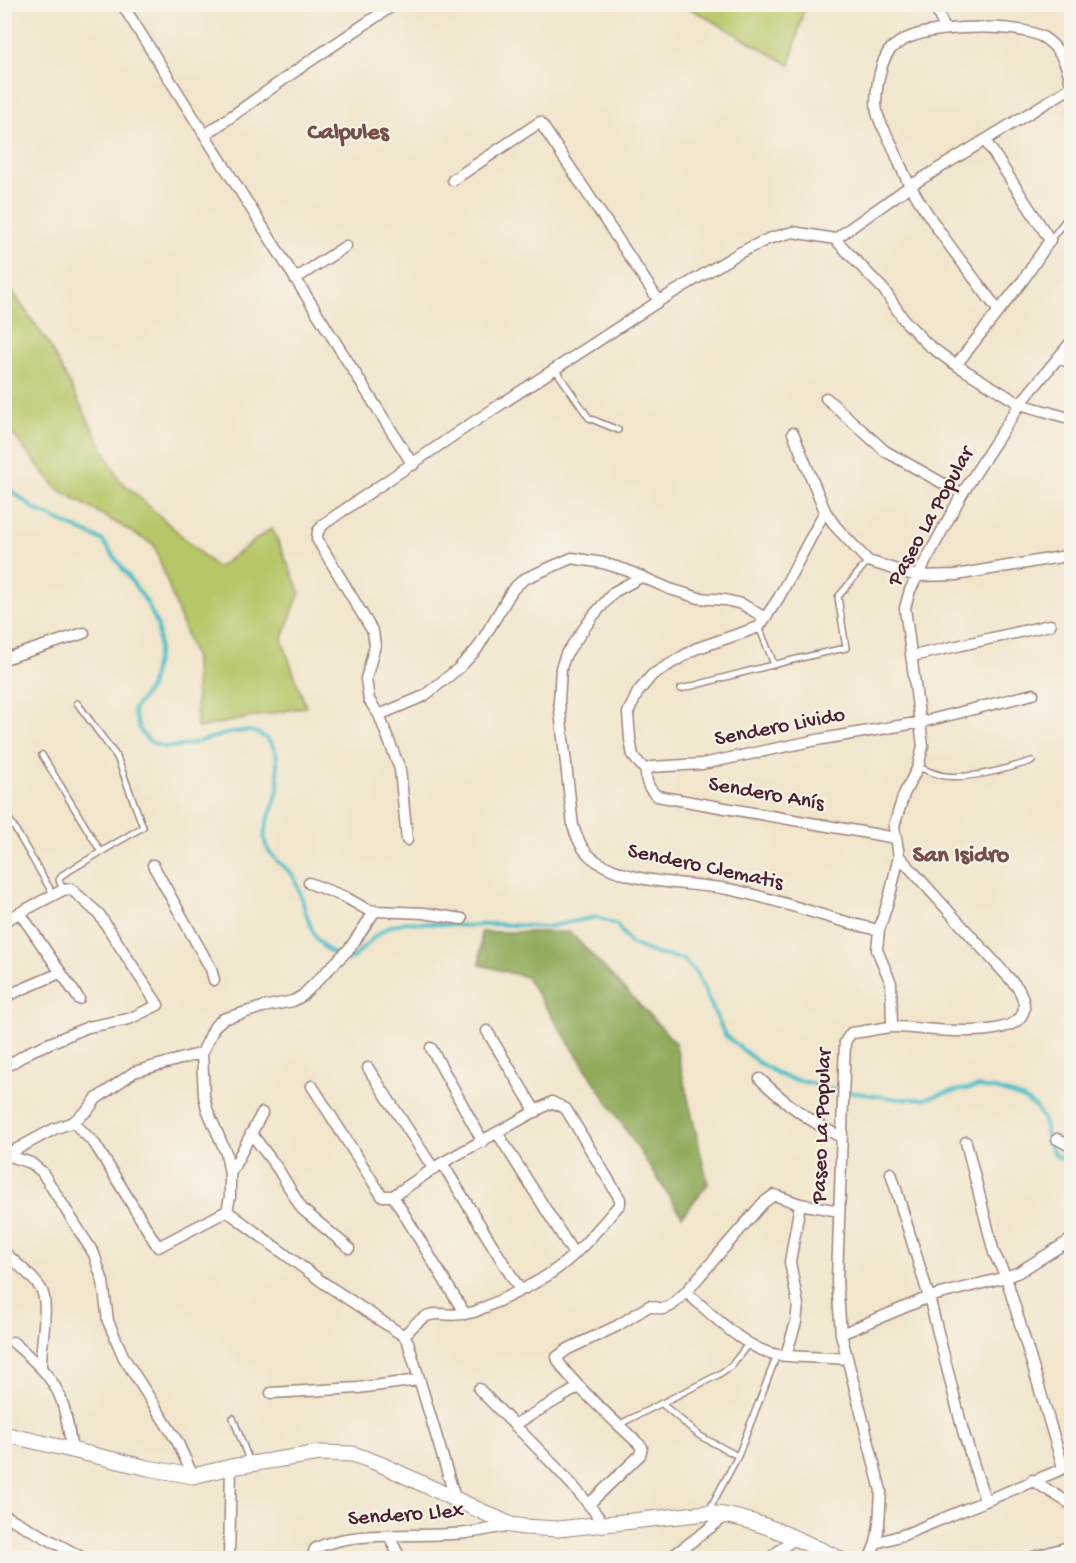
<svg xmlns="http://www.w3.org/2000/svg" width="1076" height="1563" viewBox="0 0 1076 1563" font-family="'Gochi Hand',sans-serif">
  <rect width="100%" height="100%" fill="#f7f3e8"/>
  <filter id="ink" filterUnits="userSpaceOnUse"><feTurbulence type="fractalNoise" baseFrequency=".0167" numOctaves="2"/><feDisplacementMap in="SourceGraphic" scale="12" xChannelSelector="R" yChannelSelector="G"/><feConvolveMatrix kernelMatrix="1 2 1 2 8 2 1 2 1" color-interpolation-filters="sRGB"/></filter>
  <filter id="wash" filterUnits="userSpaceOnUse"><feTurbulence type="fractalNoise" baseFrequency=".008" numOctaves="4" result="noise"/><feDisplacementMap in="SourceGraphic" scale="24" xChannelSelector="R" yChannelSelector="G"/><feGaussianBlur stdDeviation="1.35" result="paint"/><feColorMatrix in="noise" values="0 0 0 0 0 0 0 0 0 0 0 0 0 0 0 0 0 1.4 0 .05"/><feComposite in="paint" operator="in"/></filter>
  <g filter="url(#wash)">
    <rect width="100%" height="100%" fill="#f1e5cb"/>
    <!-- green -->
    <path fill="#b6c668" stroke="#80724a" stroke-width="1.5" d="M684,5H805L790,65Z
      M4,280L47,341L119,479L217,568L272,528L300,592L282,640L306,707L197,728L195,659L154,545L56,488L5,425Z"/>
    <!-- forest -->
    <path fill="#90ab5c" stroke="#6d6544" stroke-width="1.5" d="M481,932H570L675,1042L708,1184L682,1216L526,977L480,965Z"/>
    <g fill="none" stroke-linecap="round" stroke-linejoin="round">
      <!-- stream -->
      <path stroke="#51bfc8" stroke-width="4" d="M4,485L36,510L102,540L146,601L158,626L159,648L150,688L133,710C136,719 139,732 147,739C183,769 246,701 274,748C277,753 277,760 277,766C278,773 279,782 278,789C276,806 262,824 265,842C269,858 285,865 294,877C297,882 298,889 300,894C311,926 311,948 348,960L354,957L374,937L388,927L406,922L469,926L493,924L546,927L597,917L617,925L630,943L656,954L683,959L697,974L725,1035L759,1063L784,1077L843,1091L898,1099H924L949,1092L978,1087L999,1090L1022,1098L1036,1107L1043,1119L1049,1144L1055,1155L1072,1165"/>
    </g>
  </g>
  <g filter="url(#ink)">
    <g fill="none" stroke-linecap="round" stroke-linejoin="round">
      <!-- service casing -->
      <g stroke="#9e827b" stroke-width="8">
        <path id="service" d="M1050,240L1072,212
          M1057,361L1072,365
          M555,369L589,418L618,430
          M759,627L774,664
          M681,689C736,674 791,659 846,648L838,597L868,561
          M42,755L101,852
          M918,767C926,770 936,775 945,776C974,779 1005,769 1032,761
          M4,810L53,894
          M63,890L59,880L62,875L143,827L117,757L77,703
          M661,1403L700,1436L738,1456
          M233,1418L250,1463
          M620,1424L718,1375L731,1366L749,1343
          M708,1512L738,1456L777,1355"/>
      </g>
      <!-- minor casing -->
      <g stroke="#9e827b" stroke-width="13">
        <path id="minor" d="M122,4L413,465
          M934,4L945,29
          M205,135L307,63L395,4
          M453,180L540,122L659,301
          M835,239L910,186L1072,87
          M295,279L346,246
          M998,310C968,270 936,230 911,187C903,174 898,159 892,145C887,134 879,123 877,112C874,96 880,57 893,47C898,43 907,38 913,36C939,26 1026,22 1047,40C1063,52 1069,68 1071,87
          M956,365L1024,279L1050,240L985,140
          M826,398L885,451L962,494
          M793,433L825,511L836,527L868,561L917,576L956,575L1072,555
          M641,577L614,592L593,616L566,654L561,668L559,702L573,826C579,844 585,856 603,865C640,885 688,882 728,889C780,899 828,920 879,930
          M913,656L1050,625
          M4,659L84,633
          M379,715L424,696L459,668L477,649L513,589L524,579L572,558L603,563L626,570L670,589L699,598L725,600L742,604L765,618
          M646,771L651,767L702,764L822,739L922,722L1033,694
          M646,771L633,756L630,739L628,713L638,692L652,675L695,649L759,627L778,599L825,511
          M646,771C646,783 648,788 657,796L896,838
          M407,840L400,769L379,715L369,700L366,679L375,645L373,632L317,539L318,531L325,523L466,427L659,301L741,252L768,239L793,232L835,239L884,290L904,320L927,344L953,363L1020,404L1072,419
          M153,865L211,969L214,980
          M309,883L345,897L366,909L375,911
          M20,913L79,999
          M4,921L63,890L71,889L99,914L158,1005L129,1019L88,1027L31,1051L4,1068
          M4,997L60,973
          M892,1027L891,983L877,950L879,930L890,895L899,856
          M487,1031L536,1112
          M431,1048L483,1142
          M368,1068L433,1168
          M760,1079C785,1103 810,1122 841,1137
          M312,1086L382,1196H393L442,1163L552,1102L566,1109L620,1199V1204C598,1229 576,1257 548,1275C525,1290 499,1301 474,1312C437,1322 435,1299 404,1336L408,1342L455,1498
          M73,1122L88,1110L96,1099L134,1072L202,1053
          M251,1133L278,1169L302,1209L349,1248
          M498,1134L574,1254
          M1057,1139L1072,1147
          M966,1142L994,1253L1006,1277L1063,1467
          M6,1155L31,1163L42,1172L94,1254L103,1282L108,1321L124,1358L177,1441L193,1476
          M4,1156L54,1129L73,1122L95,1144L158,1247L227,1211
          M442,1163L520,1290
          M891,1173L929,1297L963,1431L985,1500
          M230,1174L262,1113
          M393,1196L465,1314
          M227,1211L230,1197V1174L226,1153L207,1109L204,1096L202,1053L215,1026L223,1019L263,1007L293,1001L302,996L350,948L375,911L424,913L462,919
          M227,1211L321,1281L404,1336
          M4,1252C16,1263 32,1275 41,1289C50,1303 40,1348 41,1367
          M686,1292C711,1313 745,1350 778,1355C800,1358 825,1357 847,1359
          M841,1334L929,1297L1006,1277L1019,1272L1072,1239
          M13,1342C32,1359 52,1375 61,1399C67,1415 69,1433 72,1450
          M786,1355L796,1322L798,1305L790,1262L800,1204
          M479,1389C521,1433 567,1474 603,1523
          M271,1393L358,1388L419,1380
          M514,1425L579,1387
          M1032,1480L1072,1505
          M589,1504L640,1455L642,1447C625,1430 560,1374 557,1357L568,1349L617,1326L649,1306L663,1309L671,1306L686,1292L763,1203L774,1195L800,1204L839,1211
          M4,1515L83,1558
          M389,1536L400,1558
          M876,1543L906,1534L1072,1465
          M229,1558L231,1467
          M312,1558L315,1549C350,1529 424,1538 466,1533C481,1531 496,1528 511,1525
          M670,1558L727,1515
          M770,1558L795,1538
          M870,1558L876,1543L879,1524L881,1491L841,1334L837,1281L845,1042L851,1033C864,1032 879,1028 892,1027C919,1026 1054,1051 1018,988L899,856L894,826L904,794L918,767L923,746L905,608L910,590L962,494L1020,404L1072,341
          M1030,1558L1072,1546"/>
      </g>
      <!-- secondary casing -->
      <g stroke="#9e827b" stroke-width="17">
        <path id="secondary" d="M4,1434L148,1468L193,1476L231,1467L320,1453L353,1454L380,1464L511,1525L524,1527L558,1529L707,1513C756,1517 795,1538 838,1558"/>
      </g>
      <!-- service -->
      <use href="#service" stroke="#fff" stroke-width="5"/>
      <!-- minor -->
      <use href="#minor" stroke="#fff" stroke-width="10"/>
      <!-- secondary -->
      <use href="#secondary" stroke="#fff" stroke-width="15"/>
    </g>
  </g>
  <g text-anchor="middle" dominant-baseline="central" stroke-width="4.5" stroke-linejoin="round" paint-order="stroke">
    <!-- street labels -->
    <g font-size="22" fill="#4a1f2b" stroke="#f7f3e8">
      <text transform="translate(932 517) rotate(-61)">Paseo La Popular</text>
      <text transform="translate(780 728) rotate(-11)">Sendero Livido</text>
      <text transform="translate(766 795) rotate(10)">Sendero Anís</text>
      <text transform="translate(705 868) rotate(12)">Sendero Clematis</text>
      <text transform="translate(823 1126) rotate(-88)">Paseo La Popular</text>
      <text transform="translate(406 1516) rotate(-4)">Sendero Llex</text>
    </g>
    <!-- neighbourhood labels -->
    <g font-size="24" font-weight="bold" fill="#774e47" stroke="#f7f3e8">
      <text x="348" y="133">Calpules</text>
      <text x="961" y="856">San Isidro</text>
    </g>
  </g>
  <!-- margin -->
  <rect width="1076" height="1563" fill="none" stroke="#f7f3e8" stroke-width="24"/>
</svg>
